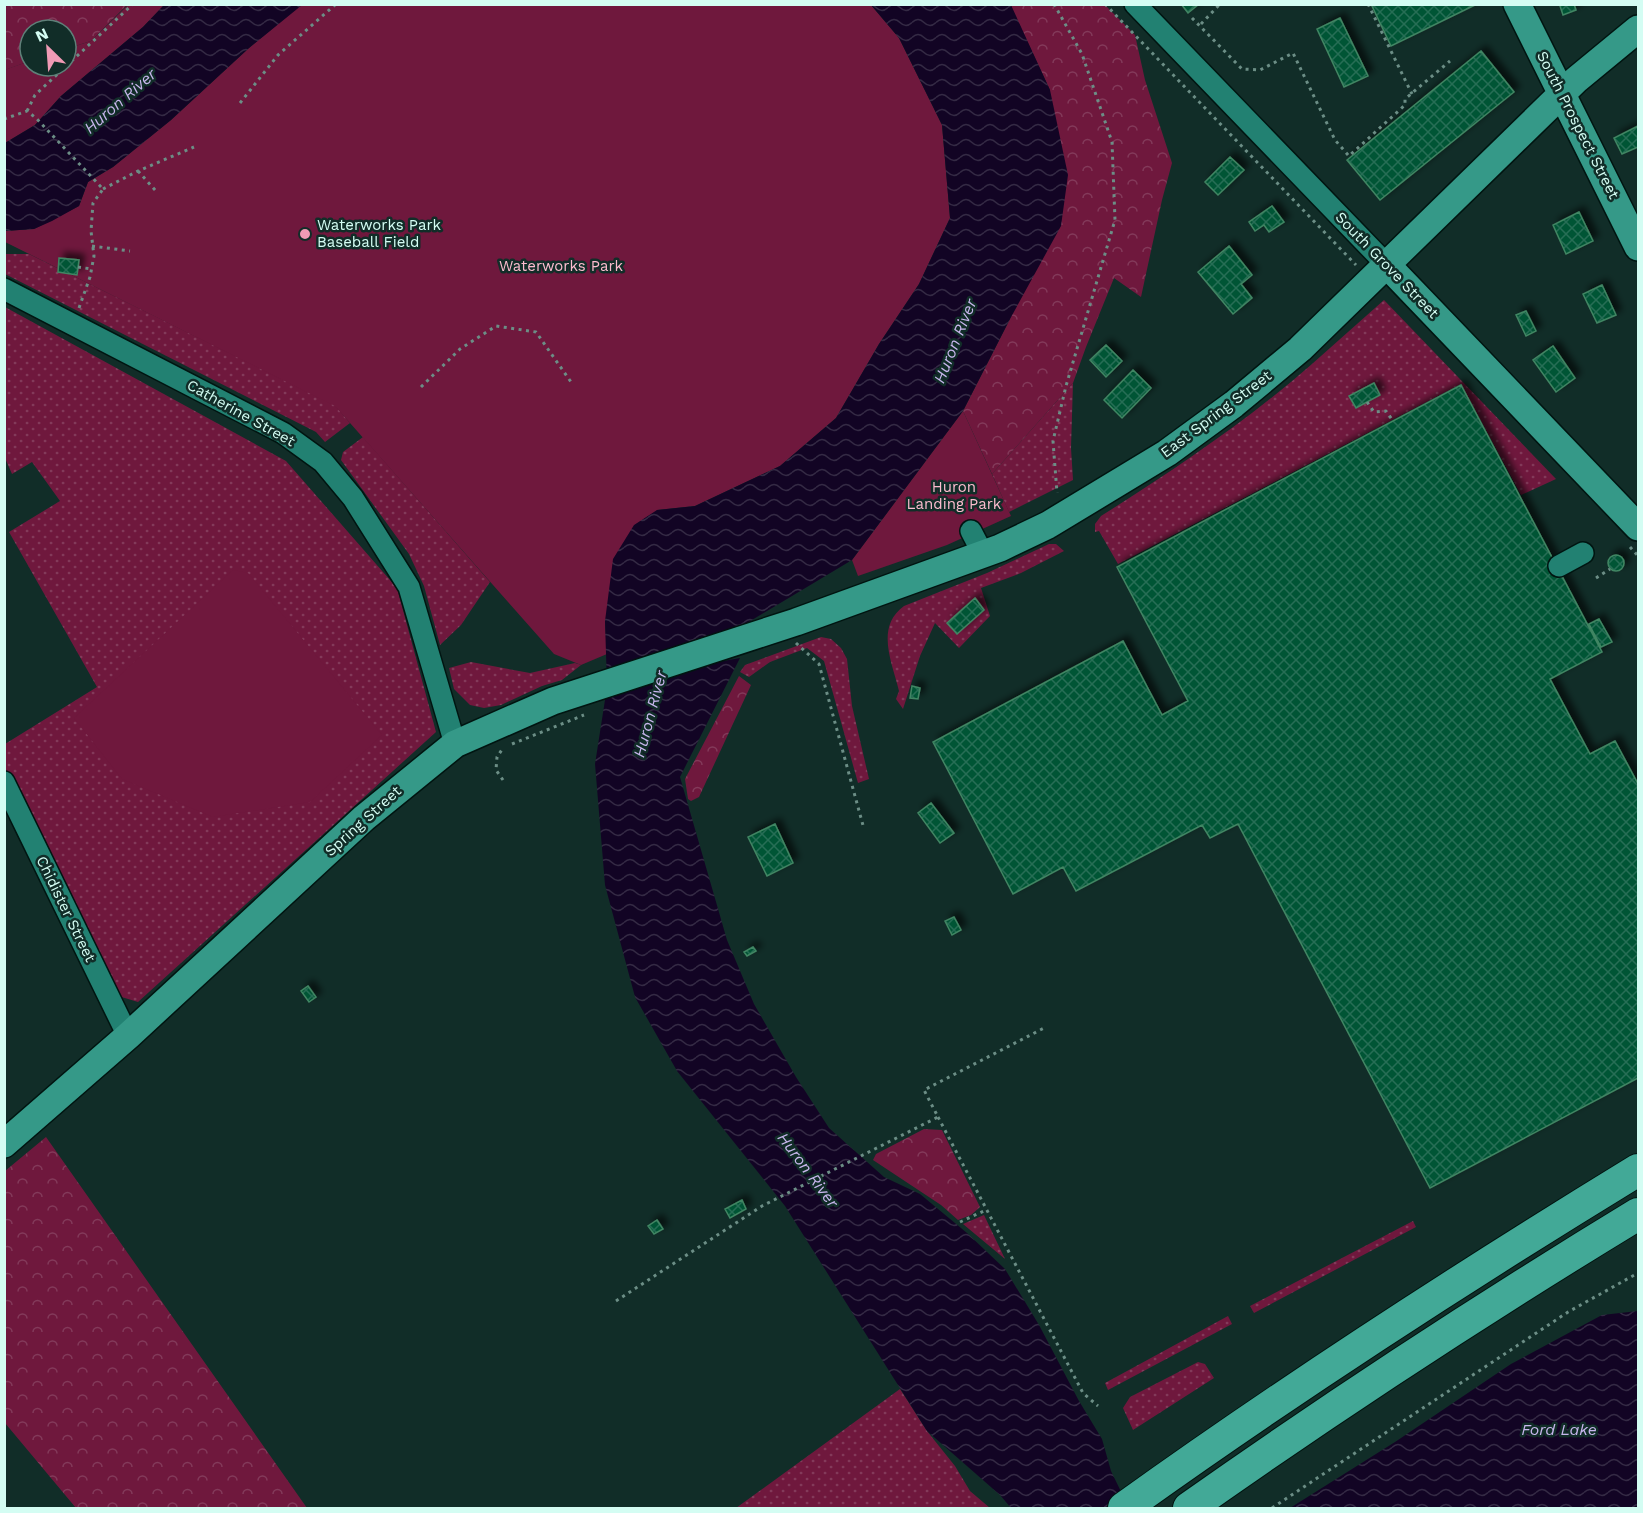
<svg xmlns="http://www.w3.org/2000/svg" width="1643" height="1513" viewBox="0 0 1643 1513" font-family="'Work Sans',sans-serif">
  <defs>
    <pattern id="grass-dots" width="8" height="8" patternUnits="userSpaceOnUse" patternTransform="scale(1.5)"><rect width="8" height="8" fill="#6f183d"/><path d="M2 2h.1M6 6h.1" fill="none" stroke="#833a5a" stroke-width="1.8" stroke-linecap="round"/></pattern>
    <pattern id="forest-crowns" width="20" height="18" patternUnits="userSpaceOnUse" patternTransform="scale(1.5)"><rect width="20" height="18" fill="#6f183d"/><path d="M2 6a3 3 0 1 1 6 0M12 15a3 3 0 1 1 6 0" fill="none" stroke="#833a5a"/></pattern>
    <pattern id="water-waves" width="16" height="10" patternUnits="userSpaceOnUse" patternTransform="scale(1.5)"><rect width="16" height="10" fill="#120424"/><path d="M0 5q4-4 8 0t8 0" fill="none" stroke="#342a44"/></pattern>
    <pattern id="building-cross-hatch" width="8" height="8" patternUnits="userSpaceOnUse" patternTransform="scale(1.5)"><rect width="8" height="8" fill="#045536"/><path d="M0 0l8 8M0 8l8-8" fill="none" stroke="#286e54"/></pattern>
    <filter id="shadow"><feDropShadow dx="5.5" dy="-5.5" stdDeviation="3" flood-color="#0009"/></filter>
  </defs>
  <rect width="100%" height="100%" fill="#112d28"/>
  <!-- grass -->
  <path fill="url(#grass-dots)" d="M4,254H29L335,405L350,423L325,442L316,432L5,274Z
    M1384,300L1556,479L1521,495L1461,384L1118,564L1099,531L1095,532V524L1101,516C1174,470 1247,421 1312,364C1336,343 1360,321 1384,300Z
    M5,307L286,461L397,588L436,732L138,1002L115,995L5,768V744L97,687L9,532L60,501L32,462L12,474L5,458Z
    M1073,383L1071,448L1073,480L1009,512L992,474Z
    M363,437L490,582L461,625L440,645L424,586L409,554L341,460L343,452Z
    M1049,544H1056L1064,551L1021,573L981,588L990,616L959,648L935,623L920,656L903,709L896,699L899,691C892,662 875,627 904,606L987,573Z
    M821,637L831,639L841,648L847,659L852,706L869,779L858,783L824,661L807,648L770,662L749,677L740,672L745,665Z
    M471,662L530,673L575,663L581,665L562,680L542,686L501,705L484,708L470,705L454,689L449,668Z
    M984,1215L1005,1259L963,1224Z
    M1413,1221L1416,1227L1254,1313L1250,1306Z
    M1228,1316L1232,1324L1108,1390L1105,1383Z
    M1198,1362L1205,1364L1214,1378L1133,1430L1123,1408L1130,1397Z
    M900,1389L927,1431L955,1466L970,1491L990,1508H736Z"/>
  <!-- forest -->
  <path fill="url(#forest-crowns)" d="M4,5H127L91,41L66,49V30H30V61L5,70Z
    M1010,5H1105L1135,35L1145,80L1172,163L1162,200L1141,297L1114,278L1086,347L1073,383L992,474L963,411L1010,319L1050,90Z
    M739,676L751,685L699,797L691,801L688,799L685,779Z
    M924,1129L942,1130L980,1207L971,1215L958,1220L941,1205L873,1160L876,1154Z
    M46,1137L307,1508H76L5,1423V1171Z"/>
  <!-- green -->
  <path fill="#6f183d" d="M302,4L871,5L899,38L942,125L950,218L919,284L879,344L836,418L780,466L695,506L657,510L605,621L607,654L581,665L554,654L335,406L5,242L4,231L34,229L79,206L88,182L113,167L171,120L249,48Z
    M128,5H164L143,27L61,96L35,125L5,143L4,70L30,61V66H66V49L91,41Z
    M963,411L1011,516L947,545L858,576L852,560Z
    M233,570L248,573L382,735L310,802L213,817L122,779L74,718Z"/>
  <!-- water -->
  <path fill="url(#water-waves)" d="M164,5H302L249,48L171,120L113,167L88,182L79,206L52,221L34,229L5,231V143L35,125L61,96L143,27Z
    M871,5H1011L1050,90L1068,175L1061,226L1010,319L963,411L852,560L667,671L740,658L680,777L727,940L754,1004L796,1077L829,1128L884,1177L920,1194L967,1233L1005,1269L1039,1325L1079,1401L1102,1439L1111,1471L1129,1508H1011L1000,1495L927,1431L785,1206L677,1071L635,997L605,885L595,764L607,687L605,621L613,559L634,525L657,510L695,506L780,466L836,418L879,344L919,284L950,218L942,125L899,38Z
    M1638,1311V1508H1290L1395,1442L1511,1364L1602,1315Z"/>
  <!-- building -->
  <path fill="url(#building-cross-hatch)" stroke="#418663" stroke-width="1.5" filter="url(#shadow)" d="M1181,4H1199L1188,13Z
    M1371,4H1477L1391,46Z
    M1564,4H1574L1576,10L1563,15L1560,6Z
    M1340,18L1368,76L1344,87L1317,29Z
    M1481,51L1514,92L1380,200L1347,160Z
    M1638,126V147L1622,154L1614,138Z
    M1230,157L1244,170L1218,195L1205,182Z
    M1272,206L1284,222L1269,232L1264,225L1255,231L1249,222Z
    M1579,212L1593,241L1566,254L1553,225Z
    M1229,246L1252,275L1241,284L1252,298L1233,314L1198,272Z
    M59,258L79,260L77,275L58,272Z
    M1602,285L1616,315L1597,323L1583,294Z
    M1526,311L1536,331L1526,336L1516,315Z
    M1106,345L1122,361L1106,377L1090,360Z
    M1553,346L1575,378L1556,392L1533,360Z
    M1133,370L1151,388L1122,418L1104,400Z
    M1374,383L1380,395L1356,408L1349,396Z
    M1461,385L1602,652L1550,679L1590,754L1615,741L1638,784V1078L1430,1188L1238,824L1210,838L1202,825L1076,891L1063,867L1013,894L933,742L1123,641L1162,715L1188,701L1117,567Z
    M1608 563a8 8 0 1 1 16 0a8 8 0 1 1-16 0Z
    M975,598L984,610L957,634L947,623Z
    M1599,619L1612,642L1601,647L1589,624Z
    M912,686L920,688L918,699L910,698Z
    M931,803L954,833L940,843L918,813Z
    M775,824L793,863L767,876L748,837Z
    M954,917L961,930L952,935L945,921Z
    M753,947L756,951L747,956L744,952Z
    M308,986L316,997L309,1002L301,991Z
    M742,1200L746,1209L730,1218L725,1209Z
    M657,1220L663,1229L654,1234L648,1226Z"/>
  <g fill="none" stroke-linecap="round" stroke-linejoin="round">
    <!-- minor casing -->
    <g stroke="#001511" stroke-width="24">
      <path id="minor" d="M1135,4L1386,264
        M4,289L283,433L323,462L353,498L409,587L455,744
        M971,531L983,554
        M1559,566L1583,553
        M4,782L128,1036"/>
    </g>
    <!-- major casing -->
    <g stroke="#001511" stroke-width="30">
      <path id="major" d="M1517,4L1638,247
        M1386,264L1638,527
        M4,1144L128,1036L364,818L455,744L553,701L796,622L1000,548L1048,525L1167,453L1234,404L1300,349L1576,80L1638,29"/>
    </g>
    <!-- highway casing -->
    <g stroke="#001511" stroke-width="34">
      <path id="highway" d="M1124,1508C1290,1389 1463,1277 1638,1170
        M1189,1508C1335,1405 1485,1307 1638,1214"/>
    </g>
    <!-- path -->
    <path stroke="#6c8e86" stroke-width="3" stroke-dasharray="3 4.5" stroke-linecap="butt" d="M1054,4L1082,54L1112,142L1115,220L1066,386L1053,441L1057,493
      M1105,4L1356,265
      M1368,4L1412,94
      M1192,18L1242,69L1260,70L1293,53L1335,140L1349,156L1405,105V99L1450,61
      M1201,24L1220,4
      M240,103L278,55L336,4
      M27,111L35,95L133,4
      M4,119L27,111L36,118L103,189L93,203L91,231L94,256L90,277L79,308
      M138,171L156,191
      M103,189L138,171L194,147
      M92,246L130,251
      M78,267L91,269
      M421,387L460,349L496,326L536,332L571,382
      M1367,402L1374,412L1386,411L1393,421
      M1630,547L1638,556
      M1596,578L1610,569
      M796,643L819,664L864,829
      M512,744L584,715
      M503,780L496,770L497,757L503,748
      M938,1117L1083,1393L1098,1406
      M960,1222L986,1210
      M616,1301L762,1206L938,1117L924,1090L1046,1027
      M1272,1508L1568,1312L1638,1273"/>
    <!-- minor -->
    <use href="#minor" stroke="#228172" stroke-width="21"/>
    <!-- major -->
    <use href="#major" stroke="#359988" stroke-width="27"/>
    <!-- highway -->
    <use href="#highway" stroke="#42a997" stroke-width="32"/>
  </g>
  <!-- markers -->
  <circle fill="#f09ab5" stroke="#112d28" stroke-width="2" cx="305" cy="234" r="6"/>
  <g text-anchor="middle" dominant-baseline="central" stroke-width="5" stroke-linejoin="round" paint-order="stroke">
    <!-- street labels -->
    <g font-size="15" fill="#d4fdf3" stroke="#112d28">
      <text transform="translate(1578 125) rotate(63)">South Prospect Street</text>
      <text transform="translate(1387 265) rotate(46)">South Grove Street</text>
      <text transform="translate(241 413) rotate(29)">Catherine Street</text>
      <text transform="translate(1216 414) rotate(-37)">East Spring Street</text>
      <text transform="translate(363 821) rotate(-42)">Spring Street</text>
      <text transform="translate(66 909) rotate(64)">Chidister Street</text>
    </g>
    <!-- poi labels -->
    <g font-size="15" fill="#d4fdf3" stroke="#112d28" text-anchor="start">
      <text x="317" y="225">Waterworks Park<tspan x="317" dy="17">Baseball Field</tspan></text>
    </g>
    <!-- park labels -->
    <g font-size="15" fill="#fdbccf" stroke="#112d28">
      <text x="561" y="266">Waterworks Park</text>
      <text x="954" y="487">Huron<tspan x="954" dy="17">Landing Park</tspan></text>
    </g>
    <!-- water labels -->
    <g font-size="16" font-style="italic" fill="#c8b6ed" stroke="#112d28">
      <text transform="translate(120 101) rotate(-41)">Huron River</text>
      <text transform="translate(955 341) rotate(-68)">Huron River</text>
      <text transform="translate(650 714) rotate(-75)">Huron River</text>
      <text transform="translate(808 1170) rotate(53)">Huron River</text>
      <text x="1559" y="1429">Ford Lake</text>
    </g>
  </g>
  <!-- border -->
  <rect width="1643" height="1513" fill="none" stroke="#d4fdf3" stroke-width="12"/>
  <!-- north arrow -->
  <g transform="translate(48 48) rotate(335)"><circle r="28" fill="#112d28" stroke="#5f8079" stroke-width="1.5"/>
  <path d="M0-4.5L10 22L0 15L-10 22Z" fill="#f09ab5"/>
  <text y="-9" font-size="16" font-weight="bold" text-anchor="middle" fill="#d4fdf3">N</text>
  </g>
</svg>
